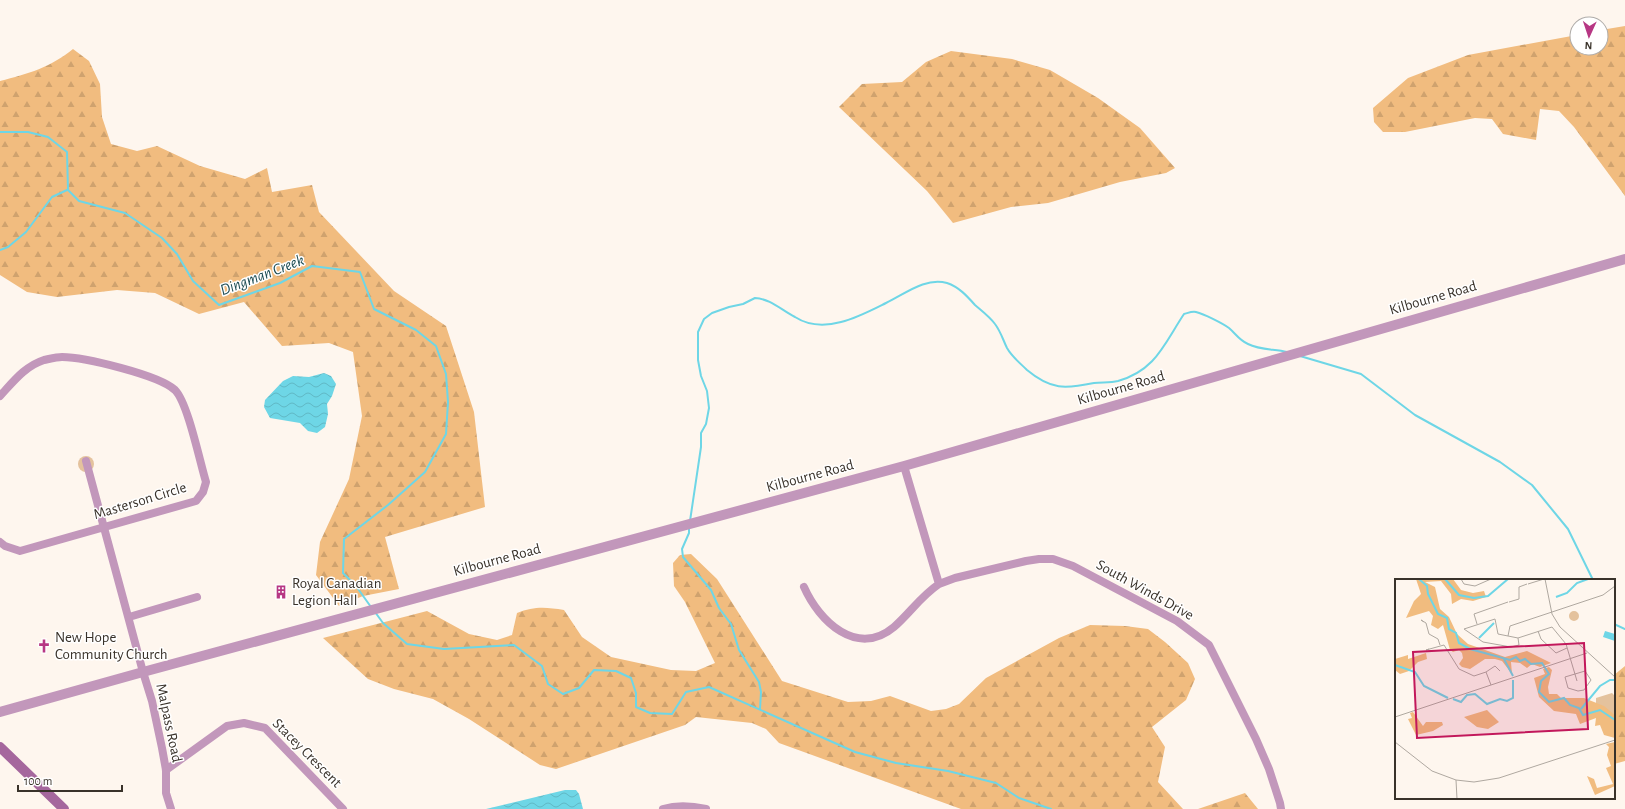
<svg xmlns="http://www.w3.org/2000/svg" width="1625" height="809" viewBox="0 0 1625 809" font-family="'Alegreya Sans',sans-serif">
  <defs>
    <pattern id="forest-firs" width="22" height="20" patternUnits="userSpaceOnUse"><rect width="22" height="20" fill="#f1bc7f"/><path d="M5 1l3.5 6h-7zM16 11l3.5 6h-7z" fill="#cfa26e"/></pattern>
    <pattern id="water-waves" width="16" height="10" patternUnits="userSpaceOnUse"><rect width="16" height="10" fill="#6ed6e6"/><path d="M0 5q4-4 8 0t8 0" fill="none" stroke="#60b8c5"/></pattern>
  </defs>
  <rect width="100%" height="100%" fill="#fef6ee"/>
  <!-- green -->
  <path fill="#e4c29d" d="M78 464a8 8 0 1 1 16 0a8 8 0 1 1-16 0Z"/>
  <!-- forest -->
  <path fill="url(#forest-firs)" d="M1625,26V196L1574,127L1559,111L1540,109L1536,140L1503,134L1492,119L1475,118L1405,132H1383L1374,122L1373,108L1408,78L1468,55L1577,35V48H1601V30Z
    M73,49L89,61L100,84L102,117L111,144L137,151L157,146L200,166L245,179L267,168L272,192L312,185L319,212L394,291L446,326L474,412L485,507L385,537L399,589L363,596L339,606L316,575L320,542L349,479L362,416L353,352L329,343L282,346L244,302L199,314L155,293L117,290L57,297L27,292L0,275V81C28,74 51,67 73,49Z
    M951,51L1012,59L1050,70L1098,98L1140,128L1175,168L1166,173L1120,182L1048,203L1011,207L953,223L927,191L839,107L862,84L902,82L926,62Z
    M691,554L717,579L782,681L848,702L871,701L890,696L931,711L946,709L959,704L986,678L1059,638L1090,625L1125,626L1148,629L1165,642L1188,663L1195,679L1186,700L1152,727L1165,747L1158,782L1183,809H961L779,743L766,729L752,723L696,717L685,725L556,769L540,765L469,719L433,699L394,689L368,679L323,638L427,611L469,634L497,640L512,635L517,613C534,606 546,607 564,610L582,637L611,657L671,670L696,671L715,663L685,602L674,586L673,563L680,555Z
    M1625,666V761L1614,764V675Z
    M1245,793L1258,809H1198Z"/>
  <!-- water -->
  <path fill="url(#water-waves)" d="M324,373L331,376L336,384L332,396L327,404L328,414L325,427L317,433L308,431L300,423L270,418L264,407L265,400L283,381L293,376L309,377Z
    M565,790H576L579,794L583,809H486Z"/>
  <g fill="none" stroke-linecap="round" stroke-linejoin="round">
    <!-- stream -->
    <path stroke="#6ed6e6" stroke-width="2" d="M0,132H28L48,137L67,152L68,190L79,201L125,213L162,238L177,254L193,281L219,305L280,283L312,266L360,272L374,309L416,330L436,346L446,374L448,402L446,434L425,472L388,505L344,539L343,573L356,586L371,607
      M0,250L8,247L26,232L52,197L67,190
      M1300,356L1361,374L1415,415L1500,462L1532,485L1568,529L1593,580
      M690,521L701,447V433L706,424L709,408L707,391L701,376L698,360V332L704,319L712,313L729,307L743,304L755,298C771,299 781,310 795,317C809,326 826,326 841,322C857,318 872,310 886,303C905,294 925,277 947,283C959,287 967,296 975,305C982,311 990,317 995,324C1001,332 1003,340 1007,348C1012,357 1020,363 1027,370C1051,390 1065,389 1094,383C1102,382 1110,383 1118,381C1156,370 1164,344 1184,314C1188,313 1192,311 1196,312C1204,314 1222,323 1229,328C1236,334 1239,340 1248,344C1260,350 1274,349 1287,352
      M689,527V533L682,549L683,557L711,590L719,608L731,624L739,650L759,682L761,692L760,709
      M375,612L383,623L407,644L444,649L514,645L542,666L548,684L563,694L579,688L594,670L616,671L631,678L636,693V707L650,713L672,714L686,692L709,687L855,752L896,763L948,771L996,783L1019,798L1051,809
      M1614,624L1625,629"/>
    <!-- minor -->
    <path stroke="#c297bb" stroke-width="8" d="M0,396C13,382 25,366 44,360C49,359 57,357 62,357C84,357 159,375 175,390C188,403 200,463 206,482L203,492L196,501L20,551L5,546L0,542
      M86,461L143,672L152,701L162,748L166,770V793L171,809
      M939,584L955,578L1026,561L1039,559H1053L1073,566L1177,621L1209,645L1256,739L1269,769L1280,803L1281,809
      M804,587C819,621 857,658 894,627C910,613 921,596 939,584L904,466
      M129,617L197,597
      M166,770L227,726L244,723L265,728L343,809
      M663,809C677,805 692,806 706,809"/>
    <!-- tertiary -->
    <path stroke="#c297bb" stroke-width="10" d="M0,712L143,672L904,466L1625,259"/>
    <!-- secondary -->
    <path stroke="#a5679d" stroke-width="10" d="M0,747L64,809"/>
  </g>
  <!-- icons -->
  <defs>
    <g id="building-bare" transform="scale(1.08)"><path d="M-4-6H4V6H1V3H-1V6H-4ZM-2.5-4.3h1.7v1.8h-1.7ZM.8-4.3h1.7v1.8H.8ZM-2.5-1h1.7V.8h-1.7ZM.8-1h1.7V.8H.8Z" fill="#b73784" stroke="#fff" stroke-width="2.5" paint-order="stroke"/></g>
    <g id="church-bare" transform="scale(1.08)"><path d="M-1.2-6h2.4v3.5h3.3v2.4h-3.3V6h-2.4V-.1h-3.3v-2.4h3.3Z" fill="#b73784" stroke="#fff" stroke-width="2.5" paint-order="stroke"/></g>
  </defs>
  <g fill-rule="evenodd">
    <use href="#building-bare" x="281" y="592"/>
    <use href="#church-bare" x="44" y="646"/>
  </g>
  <g text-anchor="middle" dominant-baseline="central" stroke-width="3" stroke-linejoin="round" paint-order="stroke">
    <!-- street labels -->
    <g font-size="15" fill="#39322a" stroke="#fff">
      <text transform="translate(1433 298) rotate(-16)">Kilbourne Road</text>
      <text transform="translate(1121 388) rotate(-16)">Kilbourne Road</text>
      <text transform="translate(810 476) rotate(-15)">Kilbourne Road</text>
      <text transform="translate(140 501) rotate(-17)">Masterson Circle</text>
      <text transform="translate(497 560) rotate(-15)">Kilbourne Road</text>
      <text transform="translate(1145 590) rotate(29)">South Winds Drive</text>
      <text transform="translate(169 723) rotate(78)">Malpass Road</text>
      <text transform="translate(307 753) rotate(45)">Stacey Crescent</text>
    </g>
    <!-- poi labels -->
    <g font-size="15" fill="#39322a" stroke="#fff" text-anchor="start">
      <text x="292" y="583">Royal Canadian<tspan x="292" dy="17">Legion Hall</tspan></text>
      <text x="55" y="637">New Hope<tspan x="55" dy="17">Community Church</tspan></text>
    </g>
    <!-- water labels -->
    <g font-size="16" font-style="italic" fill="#1d4c53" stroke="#fff">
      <text transform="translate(262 275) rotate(-21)">Dingman Creek</text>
    </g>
  </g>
  <!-- overview -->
  <g transform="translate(1395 579)">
    <rect width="220" height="220" fill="#fef6ee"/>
    <path d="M174 37a5 5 0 1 1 10 0a5 5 0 1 1-10 0ZM217,114L220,117V136L201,125V119Z" fill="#e4c29d"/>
    <path d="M21,0H58L66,11L78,14L89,12L91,18L78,22L66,20L57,25L56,15L46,2L30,3L40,8L45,30L54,38L62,55L73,65L110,78L132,72L156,84L145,88L137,85L132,89L125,84L116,83L117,95L107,82L100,80H90L75,90L67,88L64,85L68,79L67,74L64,71L58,73L55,71L48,46L43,50L36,46L38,37L34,32L11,39L19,22L26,15ZM31,74L32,80L23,83L14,92L5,95L0,91V80L13,76V80ZM154,88L157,91L153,108L154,115H162L166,119H189L209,127L220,136V159L209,156L205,146L200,147L201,139L185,145L181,135L159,132L144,118L139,99L150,95L148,90ZM92,131L104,143L93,150L82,148L69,138ZM18,133L28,147L31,143H47L48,146L38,152L21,156L13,140L17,139L15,134ZM220,163V207L200,216L192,197L199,200L202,209L218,205L211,189L216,187L212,176L214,168L211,165Z" fill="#f1bc7f"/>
    <path d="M210,52L220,55V62L208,58Z" fill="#6ed6e6"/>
    <path fill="none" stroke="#6ed6e6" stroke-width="2" d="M24,0L32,7L33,15L43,35L52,39L54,50L61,54L64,64L75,70L115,81L121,78L125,82L130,80L136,85L147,84L154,95L146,102L144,113L154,123L169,119L175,126L184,129L188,136L205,131L220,141M50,0L64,16L79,19L93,17L113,0M161,18L172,14L182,4L193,0M84,59L99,44M109,80L118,97M0,86L20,93L29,107L53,119M58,120L66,123L72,116L80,115L92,125L105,120L112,122L118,119V101M186,130L205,107L215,101H220"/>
    <path fill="none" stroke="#afa8a0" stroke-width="1" d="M66,0L69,5L80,7L96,0M150,0L157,35L165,48L220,98M133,5L149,0M114,23L124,20V8L132,5M29,43L26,41L31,44L34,55L43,60L45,66M82,45L79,35L113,23M143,52L146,60L161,74L172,69M113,57L115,47L208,16L220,7M123,59L124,66L116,68L88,63L69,50L100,40L103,55L123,59L157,48L171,65L182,102M34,70L31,71L49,66L64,90L79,97L91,93M190,92L196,101L189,111L183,112L173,109L170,98ZM96,106L91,93L100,87L105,92M0,138L192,74M0,163L37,192L61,201L79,203L104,199L220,161M61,201L62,220"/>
    <path fill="#c2185b" fill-opacity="0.15" stroke="#c2185b" stroke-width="2" d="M189,64L193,150L22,159L18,73Z"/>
    <rect width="220" height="220" fill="none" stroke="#39322a" stroke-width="2"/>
  </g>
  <!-- north arrow -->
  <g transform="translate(1589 36) rotate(183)"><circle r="19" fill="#ffffff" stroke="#b0adaa"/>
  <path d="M0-3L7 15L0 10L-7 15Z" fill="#b73784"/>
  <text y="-6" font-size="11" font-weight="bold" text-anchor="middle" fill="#39322a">N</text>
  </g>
  <!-- scale -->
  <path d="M18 785v6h104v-6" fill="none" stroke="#39322a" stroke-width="2"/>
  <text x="24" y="785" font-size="12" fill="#39322a" stroke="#ffffff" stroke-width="3" paint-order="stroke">100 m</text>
</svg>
